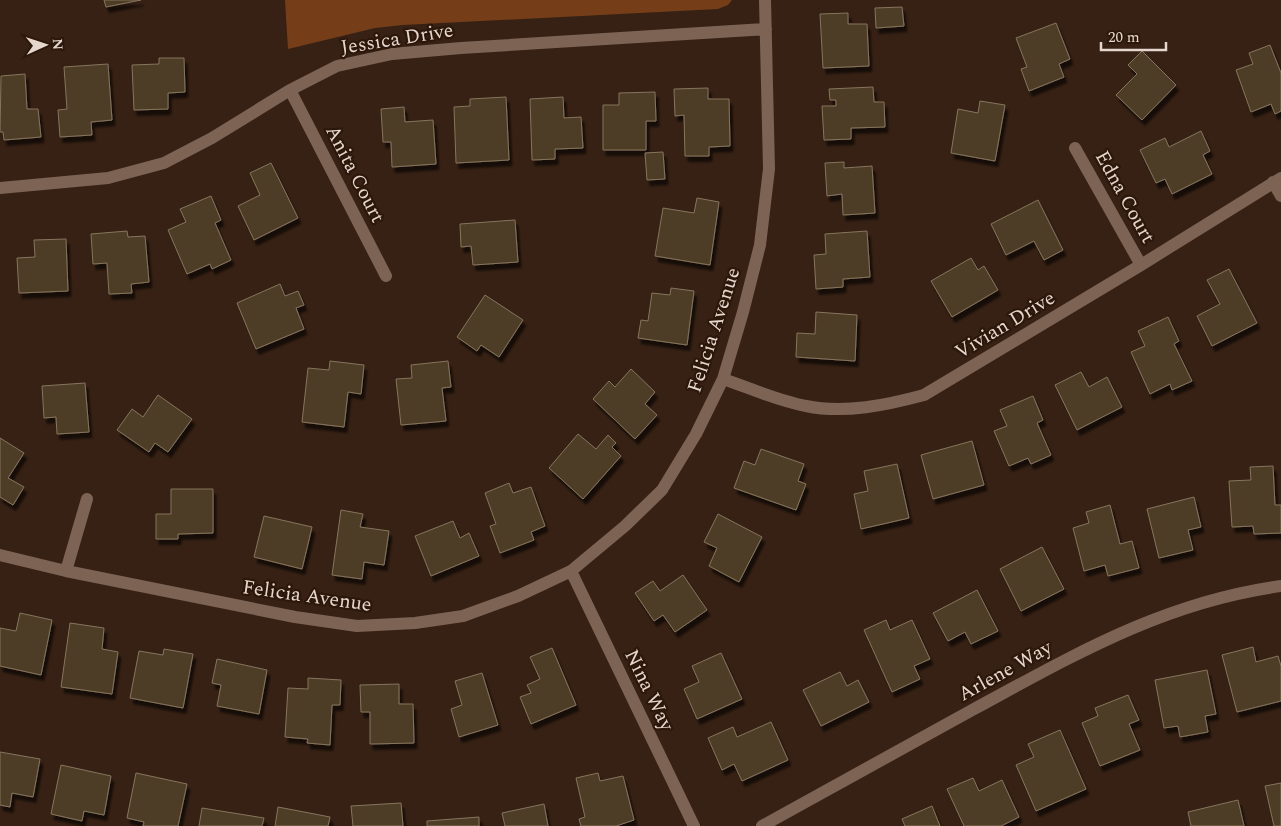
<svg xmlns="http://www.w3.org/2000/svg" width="1281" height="826" viewBox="0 0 1281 826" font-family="Spectral,serif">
  <defs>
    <filter id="shadow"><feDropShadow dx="3" dy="5.5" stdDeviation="1" flood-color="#0009"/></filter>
  </defs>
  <rect width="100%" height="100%" fill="#372114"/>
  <!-- green -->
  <path fill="#763e18" d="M285,0H732L728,5L718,9L403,25L375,28L288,49Z"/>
  <!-- building -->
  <path fill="#4d3d27" stroke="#86755d" filter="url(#shadow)" d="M104,0H141L106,7Z
    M902,7L904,26L876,28L875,8Z
    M848,13V24H867L869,66L823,68L820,14Z
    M1056,23L1070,59L1059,64L1064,77L1029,91L1021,69L1027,67L1016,38Z
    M1270,45L1281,73V111L1275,114L1271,104L1251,112L1236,70L1253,64L1249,53Z
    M1142,51L1176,85L1142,120L1116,95L1137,74L1128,65Z
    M159,58H184L185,92L168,93V109L134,110L132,65L159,64Z
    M108,64L112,120L91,122L92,135L60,137L58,110L67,109L64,67Z
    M25,74L27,109H38L41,137L4,140L3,132H0L1,76Z
    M873,87L874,102H884L885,127L851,128V139L824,140L822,106H836V100H830L829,89Z
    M708,88V99H729L730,146L709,147V156H685L684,115L675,116L674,89Z
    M655,92L656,121H646V150H603V105H619V93Z
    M506,97L509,160L456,163L454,107L470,106V99Z
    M563,97L564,118L581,117L583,148L555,149V159L532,160L530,99Z
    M980,101L1005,105L995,161L951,153L958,109L978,113Z
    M404,107L405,122L433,120L436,164L392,167L391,142H383L381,109Z
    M1201,131L1210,151L1203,155L1212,174L1172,194L1165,179L1156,183L1140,150L1165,138L1169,147Z
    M663,152L665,179L647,180L645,153Z
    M844,162V168L872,166L875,213L843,215L842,194L827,196L825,163Z
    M271,163L298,218L254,240L238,206L260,195L250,173Z
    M211,196L221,220L215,223L231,260L212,269L210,264L187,274L168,230L186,222L180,209Z
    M697,198L719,202L710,265L655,256L663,208L694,213Z
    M1038,200L1063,250L1044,260L1034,241L1006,255L991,224Z
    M515,220L518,262L473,265L471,246L461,247L460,224Z
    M127,231L128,237L145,236L149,282L131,284L132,293L109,294L107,263L93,264L91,234Z
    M867,231L870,277L843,279V287L816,289L814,255L826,254L825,234Z
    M66,239L68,291L19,293L17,258L35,257L34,240Z
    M971,258L978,270L984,266L998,290L952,317L931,281Z
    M1229,269L1257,323L1212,346L1197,316L1220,304L1207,280Z
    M280,284L285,296L298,291L304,305L296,308L304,329L256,349L237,303Z
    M671,288L694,291L687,345L638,338L641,320L648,321L652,293L670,295Z
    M485,295L523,320L499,357L481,345L477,351L457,337Z
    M816,312L857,315L855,361L796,357L797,333L815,334Z
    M1168,317L1179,341L1174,344L1192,381L1172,390L1170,384L1150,394L1131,352L1145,346L1138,331Z
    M330,361L364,365L361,394L348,392L344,427L302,422L308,368L329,370Z
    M448,361L451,387L442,388L446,421L401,425L396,379L412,378L411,365Z
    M631,369L655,392L645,404L657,415L635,439L593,399L609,381L615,387Z
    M1081,372L1089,387L1107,377L1122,407L1077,430L1055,385Z
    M85,383L89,432L57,434L56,417L44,418L42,386Z
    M158,395L192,419L168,452L155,443L149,452L117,430L132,409L143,417Z
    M1033,396L1043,420L1037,423L1051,455L1031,464L1028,458L1009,466L994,431L1007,426L1000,410Z
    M578,434L596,449L608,435L616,443L612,447L621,456L583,499L549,468Z
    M0,438L24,453L8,478L24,487L13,505L0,497Z
    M972,441L984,485L933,499L921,455Z
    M761,449L804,464L798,481L806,484L796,510L734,488L744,461L755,465Z
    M897,464L909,518L861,529L854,494L868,491L864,471Z
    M1273,466L1275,505H1281V533L1254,534L1253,526L1232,527L1229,481L1251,480L1250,467Z
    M509,483L513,493L531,487L545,526L531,532L534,540L500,553L490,526L496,524L485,493Z
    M171,489H213V533L178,534V539H156V514H171Z
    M1194,497L1201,527L1188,530L1193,550L1159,558L1147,509Z
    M1110,505L1120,544L1132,541L1139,568L1108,576L1105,565L1084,571L1073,528L1089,523L1086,512Z
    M341,510L363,514L360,527L389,531L384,565L364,562L362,579L332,575Z
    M718,514L762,537L739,582L709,566L717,548L704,542Z
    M264,516L312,527L302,569L254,557Z
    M453,521L460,538L469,533L479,556L431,576L415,536Z
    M1042,547L1064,589L1021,611L1000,569Z
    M683,575L707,610L675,632L663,615L654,621L635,593L653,581L660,591Z
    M977,590L998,631L971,644L965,632L948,641L933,613Z
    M20,613L52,620L41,675L0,666V628L16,631Z
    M886,620L890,630L912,620L930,659L914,666L920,679L892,692L864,630Z
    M70,623L104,628L102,649L118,652L112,694L61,687Z
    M1253,647L1256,662L1278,656L1281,666V701L1237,712L1222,655Z
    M552,648L576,705L531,724L520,697L531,693L527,685L540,679L530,657Z
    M164,649L193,654L183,708L130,698L139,651L163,655Z
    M721,653L742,699L697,719L684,689L699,682L692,666Z
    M217,659L267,670L259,714L217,706L221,685L212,683Z
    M1207,670L1216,714L1205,716L1208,732L1180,737L1178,726L1164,728L1155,680Z
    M840,672L847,686L858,680L869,702L821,726L803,690Z
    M482,673L498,725L459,737L451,709L462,705L455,681Z
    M308,678L341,680L340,705H332L330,745L307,743L308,739L285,737L288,688L308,689Z
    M399,684V704H413L414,743L370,744V712H361L360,685Z
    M1128,695L1139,720L1129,724L1140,750L1100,766L1082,723L1098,716L1095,708Z
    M771,722L788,760L742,781L734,764L722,770L708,738L733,727L737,737Z
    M1060,730L1086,789L1036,811L1016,765L1034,757L1028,744Z
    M0,752L40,759L33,797L12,793L10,807L0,805Z
    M61,765L111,776L104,815L84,811L82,821L51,814Z
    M136,773L187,784L178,826H143L144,822L127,818Z
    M598,773L600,781L623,776L634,820L616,826H581L579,819L585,817L576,778Z
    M973,778L979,791L1002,780L1019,817L1001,826H964L947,789Z
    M1281,783V826H1274L1265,786Z
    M1238,800L1244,826H1191L1188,812Z
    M401,803L403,826H353L351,806Z
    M544,804L548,826H505L502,813Z
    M932,806L940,826H905L902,819Z
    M278,807L330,817L328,826H275Z
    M202,808L264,818L262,826H199Z
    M479,817V826H427V821Z"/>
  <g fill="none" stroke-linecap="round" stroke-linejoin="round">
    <!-- minor -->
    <path stroke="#7d6354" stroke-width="12" d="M290,90L386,276
      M1075,148L1141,265
      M1273,182L1281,196
      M0,188L108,178L164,163L212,138L290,90L337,66L392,54L461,48L766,29
      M723,379C750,388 778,401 806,406C845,414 887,405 924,395L1141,265L1281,178
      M0,555L66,571L295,617L357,626L415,623L463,616L518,596L571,571L625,526L662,490L696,434L723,379L743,312L760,245L769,169L765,0
      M66,571L87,499
      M571,571L694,826
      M762,826C833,787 903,748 974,709C1076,654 1164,602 1281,586"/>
  </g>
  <g text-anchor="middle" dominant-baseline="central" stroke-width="4.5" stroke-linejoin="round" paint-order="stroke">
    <!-- street labels -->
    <g font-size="20" fill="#e6d7ce" stroke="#2c170a">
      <text transform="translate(397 39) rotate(-9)">Jessica Drive</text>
      <text transform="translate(355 174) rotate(63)">Anita Court</text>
      <text transform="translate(1125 197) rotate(61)">Edna Court</text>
      <text transform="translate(1005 325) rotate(-31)">Vivian Drive</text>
      <text transform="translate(714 330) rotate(-72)">Felicia Avenue</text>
      <text transform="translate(307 596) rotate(8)">Felicia Avenue</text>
      <text transform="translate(1005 671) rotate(-29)">Arlene Way</text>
      <text transform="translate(649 690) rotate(64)">Nina Way</text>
    </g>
  </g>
  <!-- north arrow -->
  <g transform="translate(45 45) rotate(87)" stroke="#2c170a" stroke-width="4" paint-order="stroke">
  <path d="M0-4L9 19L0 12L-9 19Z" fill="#e6d7ce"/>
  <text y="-8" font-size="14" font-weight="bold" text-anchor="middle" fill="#e6d7ce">N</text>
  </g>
  <!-- scale -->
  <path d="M1101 42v8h65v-8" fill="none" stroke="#e6d7ce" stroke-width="2.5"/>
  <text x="1108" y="42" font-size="15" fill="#e6d7ce" stroke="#2c170a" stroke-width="4" paint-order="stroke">20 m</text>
</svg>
